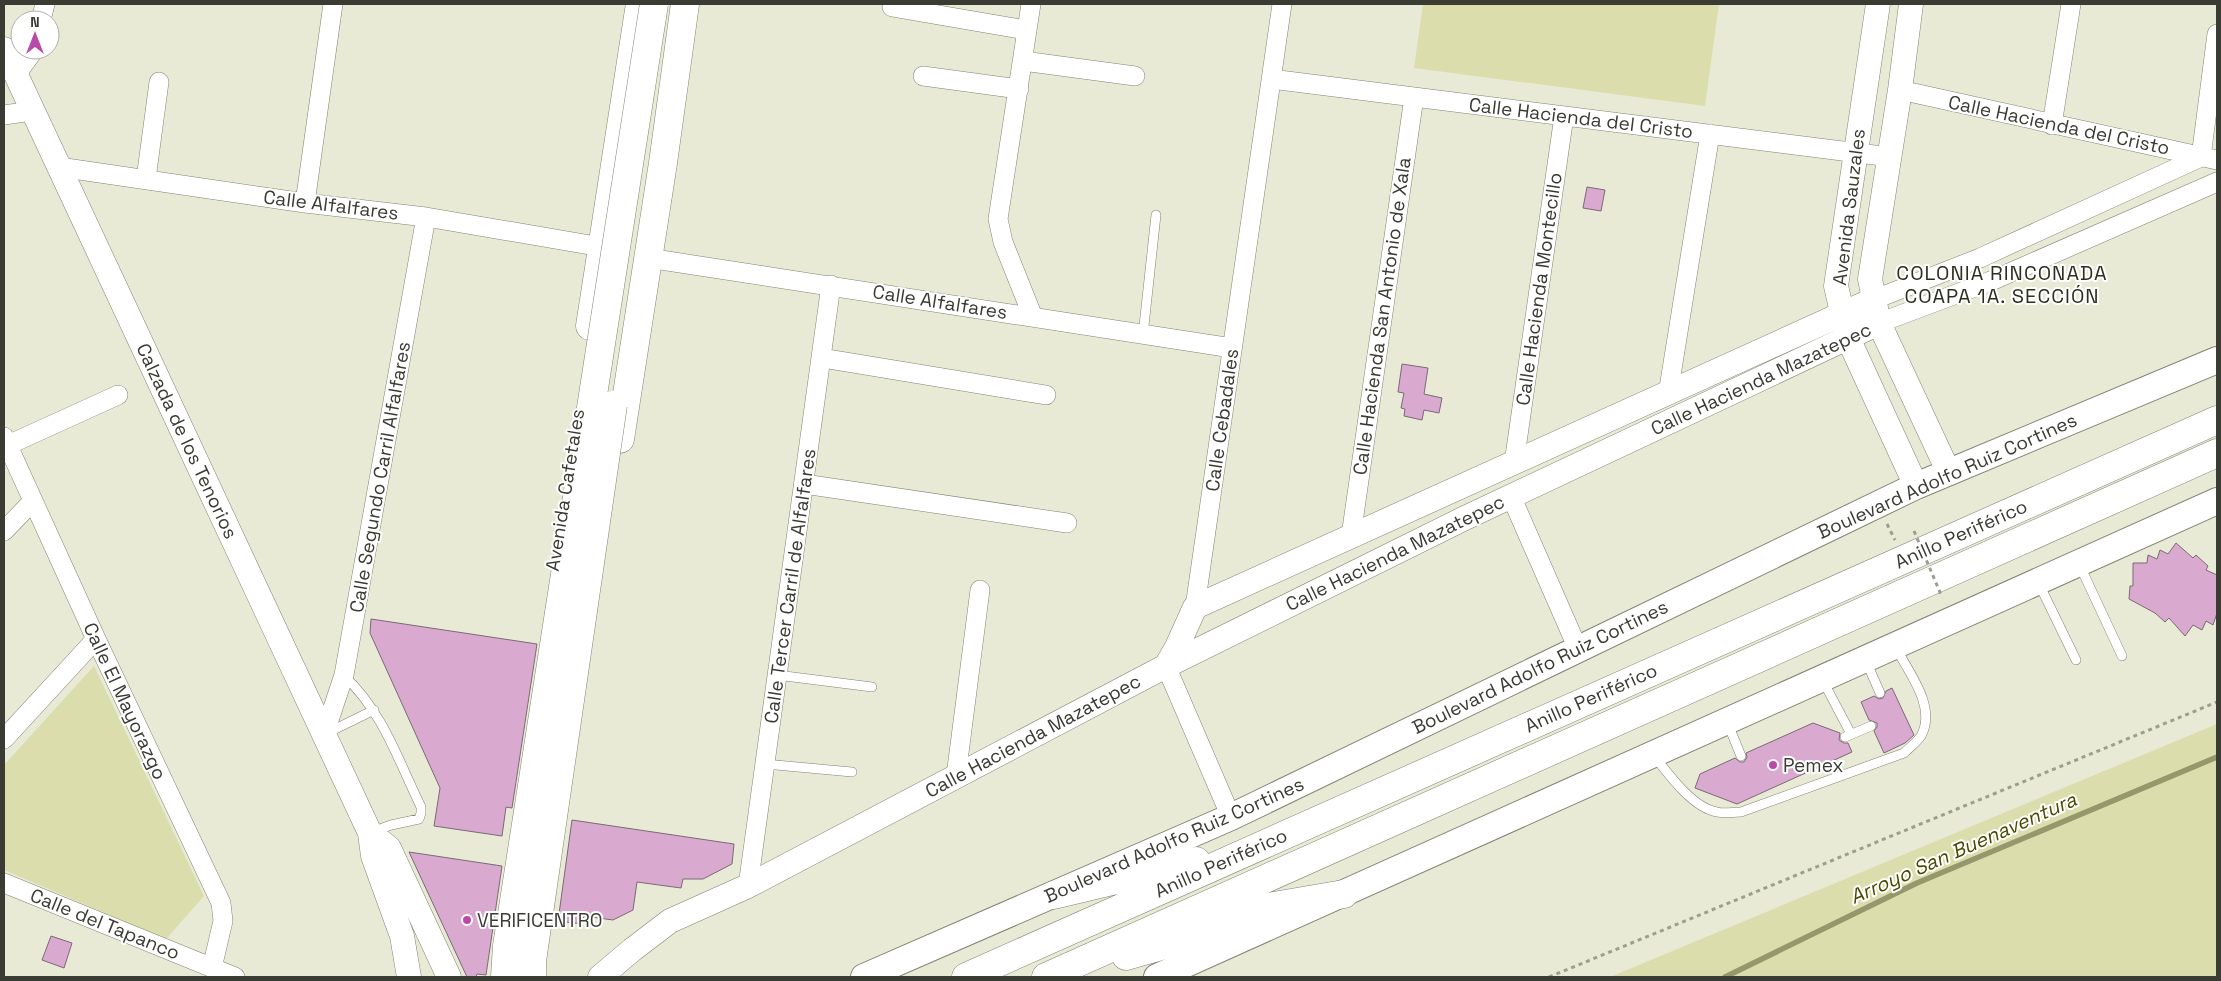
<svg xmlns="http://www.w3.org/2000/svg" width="2221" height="981" viewBox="0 0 2221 981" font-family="'Space Grotesk',sans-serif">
  <rect width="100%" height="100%" fill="#e8ead6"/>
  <!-- green -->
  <path fill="#dbddac" d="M1423,4H1719L1705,106L1414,68Z
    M94,666L204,896L166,939L4,870V765Z
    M2217,724V977H1610Z"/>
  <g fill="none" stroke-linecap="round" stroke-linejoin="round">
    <!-- stream -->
    <path stroke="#96976c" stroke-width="5.5" d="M1725,977L1917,883L2217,757"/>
  </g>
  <!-- building -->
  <path fill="#daa9d0" stroke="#796a76" d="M1587,187L1605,190L1601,211L1583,208Z
    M1402,364L1428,368L1424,394L1442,398L1439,413L1424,410L1422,420L1404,416L1405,409L1401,408L1404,393L1398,392Z
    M2176,543L2193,558L2196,555L2208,566L2206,570L2217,575V613L2213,625L2206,621L2202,630L2193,625L2185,636L2169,618L2165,622L2155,613L2129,599L2130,586H2133V563H2147L2148,555L2157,559L2160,550L2168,554Z
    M371,619L537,644L512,808L506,807L502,836L434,826L440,788L370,633Z
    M1892,688L1914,735L1905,743L1884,753L1874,731L1877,727V723L1869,720L1861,702L1874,696L1879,699L1883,698L1886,691Z
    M1813,723L1840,733L1839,740L1844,743H1848L1852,752L1737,804L1695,788L1700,774L1735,758L1740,762H1744L1747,757L1746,753Z
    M572,820L734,844L732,864L703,879H683L681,888L637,882L633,910L613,920L584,916L582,924L558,921Z
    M409,852L502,866L486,975L477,974L476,977H467Z
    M51,936L72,943L64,968L42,960Z"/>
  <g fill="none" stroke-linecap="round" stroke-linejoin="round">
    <!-- service casing -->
    <g stroke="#828371" stroke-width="10">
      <path id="service" d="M1143,335L1156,215
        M2080,566L2122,656
        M2039,584L2076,660
        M1866,661L1880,693
        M777,675L872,687
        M344,676C382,710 399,762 421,807V813L419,819L391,825L372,832
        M1823,681L1851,734
        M1728,724L1741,756
        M325,734L374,710
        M1845,737L1871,726
        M1655,757C1669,775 1693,808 1717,812C1724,814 1733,812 1741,812L1904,753C1909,748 1917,742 1921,736C1937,707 1909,673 1896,648
        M765,764L852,772"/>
    </g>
    <!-- minor casing -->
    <g stroke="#828371" stroke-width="20">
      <path id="minor" d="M1031,4L998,219L1003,242L1033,317
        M892,7L1026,30
        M41,20L45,4
        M1023,61L1135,76
        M16,75L34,50
        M923,76L1019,89
        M1271,79L1890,157
        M1900,90L2217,160
        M4,115L32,111
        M2052,125L2071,4
        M59,167L305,203L426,217L602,247
        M146,179L159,82
        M305,203L333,4
        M648,258L1232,348
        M1873,300L1980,258L2201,157L2217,34
        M1879,323L1991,281L2217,182
        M822,358L1046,395
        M1668,394L1710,134
        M4,437L96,639L221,903L223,921L212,968
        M8,445L118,395
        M1514,463L1564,116
        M804,484L1067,523
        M1511,496L1578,649
        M4,531L32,502
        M1351,536L1414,97
        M1195,607L1282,4
        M1166,666L1231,817
        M324,735L344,675L426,217
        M4,739L96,639
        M956,776L980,590
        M4,883L235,977
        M748,886L831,285"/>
    </g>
    <!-- tertiary casing -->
    <g stroke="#828371" stroke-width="25">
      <path id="tertiary" d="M1878,4L1836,286L1848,338L1916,486
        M1911,4L1900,90L1870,279L1879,323L1949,473
        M4,49L370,833L373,856L402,936L409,977
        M1166,666L1177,647L1195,607L1873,300
        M370,833L389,848L449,977
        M600,977L632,950L670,921L748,886L1166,666L1465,518L1879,323"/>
    </g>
    <!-- secondary casing -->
    <g stroke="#828371" stroke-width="28">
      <path id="secondary" d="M864,977L1231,817L1916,486L2217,360
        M1157,977L2217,501"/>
    </g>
    <!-- primary casing -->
    <g stroke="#828371" stroke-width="29">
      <path id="primary" d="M590,326L640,4
        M620,439L663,163L685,4"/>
    </g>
    <!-- motorway casing -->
    <g stroke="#828371" stroke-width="29">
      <path id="motorway" d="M1054,895L1196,861
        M1126,956L1189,938L1269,907L1344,894
        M966,977L2217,420
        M1046,977L2217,453"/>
    </g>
    <!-- path -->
    <path stroke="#9c9e8f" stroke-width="3" stroke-dasharray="4 4" stroke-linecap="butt" d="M1887,524L1895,540
      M1549,977L2217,702"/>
    <!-- service -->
    <use href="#service" stroke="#fff" stroke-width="9"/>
    <!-- minor -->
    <use href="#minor" stroke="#fff" stroke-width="19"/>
    <!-- tertiary -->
    <use href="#tertiary" stroke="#fff" stroke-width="24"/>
    <!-- secondary -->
    <use href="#secondary" stroke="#fff" stroke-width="26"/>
    <!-- primary -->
    <use href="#primary" stroke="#fff" stroke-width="28"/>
    <!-- motorway -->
    <use href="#motorway" stroke="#fff" stroke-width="28"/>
    <!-- primary-bridge casing -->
    <g stroke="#828371" stroke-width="29" stroke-linecap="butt">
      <path id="primary-bridge" d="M505,977L507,946L654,4
        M532,977V961L613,405"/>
    </g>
    <!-- path-bridge -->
    <path stroke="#9c9e8f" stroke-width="3" stroke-dasharray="4 4" stroke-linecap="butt" d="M1914,531L1942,597"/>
    <!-- primary-bridge -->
    <use href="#primary-bridge" stroke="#fff" stroke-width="28"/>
  </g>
  <!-- markers -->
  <g fill="#b84aa8" stroke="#fff" stroke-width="2">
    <circle cx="1773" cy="765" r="5"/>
    <circle cx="467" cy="920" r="5"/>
  </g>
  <g text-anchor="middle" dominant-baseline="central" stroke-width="4" stroke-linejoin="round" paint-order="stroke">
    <!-- street labels -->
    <g font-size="19" fill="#3a3b33" stroke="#fff">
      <text transform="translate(1581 118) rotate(7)">Calle Hacienda del Cristo</text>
      <text transform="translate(2059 125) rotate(12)">Calle Hacienda del Cristo</text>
      <text transform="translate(331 205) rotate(7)">Calle Alfalfares</text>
      <text transform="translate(1849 207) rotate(-83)">Avenida Sauzales</text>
      <text transform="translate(1539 289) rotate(-82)">Calle Hacienda Montecillo</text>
      <text transform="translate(940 302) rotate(9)">Calle Alfalfares</text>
      <text transform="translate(1382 316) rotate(-82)">Calle Hacienda San Antonio de Xala</text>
      <text transform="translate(1761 379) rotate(-25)">Calle Hacienda Mazatepec</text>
      <text transform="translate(1222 420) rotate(-82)">Calle Cebadales</text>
      <text transform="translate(187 441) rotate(65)">Calzada de los Tenorios</text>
      <text transform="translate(1947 476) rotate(-24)">Boulevard Adolfo Ruiz Cortines</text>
      <text transform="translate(380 477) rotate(-80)">Calle Segundo Carril Alfalfares</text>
      <text transform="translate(565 490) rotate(-81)">Avenida Cafetales</text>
      <text transform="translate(1961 534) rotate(-24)">Anillo Periférico</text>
      <text transform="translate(1395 553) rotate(-26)">Calle Hacienda Mazatepec</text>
      <text transform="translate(790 586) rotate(-82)">Calle Tercer Carril de Alfalfares</text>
      <text transform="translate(1540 667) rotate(-26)">Boulevard Adolfo Ruiz Cortines</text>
      <text transform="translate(1591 698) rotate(-24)">Anillo Periférico</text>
      <text transform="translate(125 701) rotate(65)">Calle El Mayorazgo</text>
      <text transform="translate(1033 736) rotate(-28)">Calle Hacienda Mazatepec</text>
      <text transform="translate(1174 840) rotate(-24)">Boulevard Adolfo Ruiz Cortines</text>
      <text transform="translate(1221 863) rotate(-24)">Anillo Periférico</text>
      <text transform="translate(105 924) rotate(22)">Calle del Tapanco</text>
    </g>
    <!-- poi labels -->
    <g font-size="19" fill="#3a3b33" stroke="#fff" text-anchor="start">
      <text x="1783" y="765">Pemex</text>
      <text x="477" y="920">VERIFICENTRO</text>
    </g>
    <!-- neighbourhood labels -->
    <g font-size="20" letter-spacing="1" fill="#2d2e1f" stroke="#fff">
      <text x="2002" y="273">COLONIA RINCONADA<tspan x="2002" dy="23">COAPA 1A. SECCIÓN</tspan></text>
    </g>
    <!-- water labels -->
    <g font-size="20" font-style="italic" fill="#484800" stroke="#fff">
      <text transform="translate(1963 848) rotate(-24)">Arroyo San Buenaventura</text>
    </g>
  </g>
  <!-- border -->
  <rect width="2221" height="981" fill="none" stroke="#3a3b33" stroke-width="10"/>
  <!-- north arrow -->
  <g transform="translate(35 35)"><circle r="24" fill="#ffffff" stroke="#b0b1ad"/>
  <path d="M0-4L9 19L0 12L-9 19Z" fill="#b84aa8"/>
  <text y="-8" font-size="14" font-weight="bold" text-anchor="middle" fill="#3a3b33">N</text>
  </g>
</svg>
